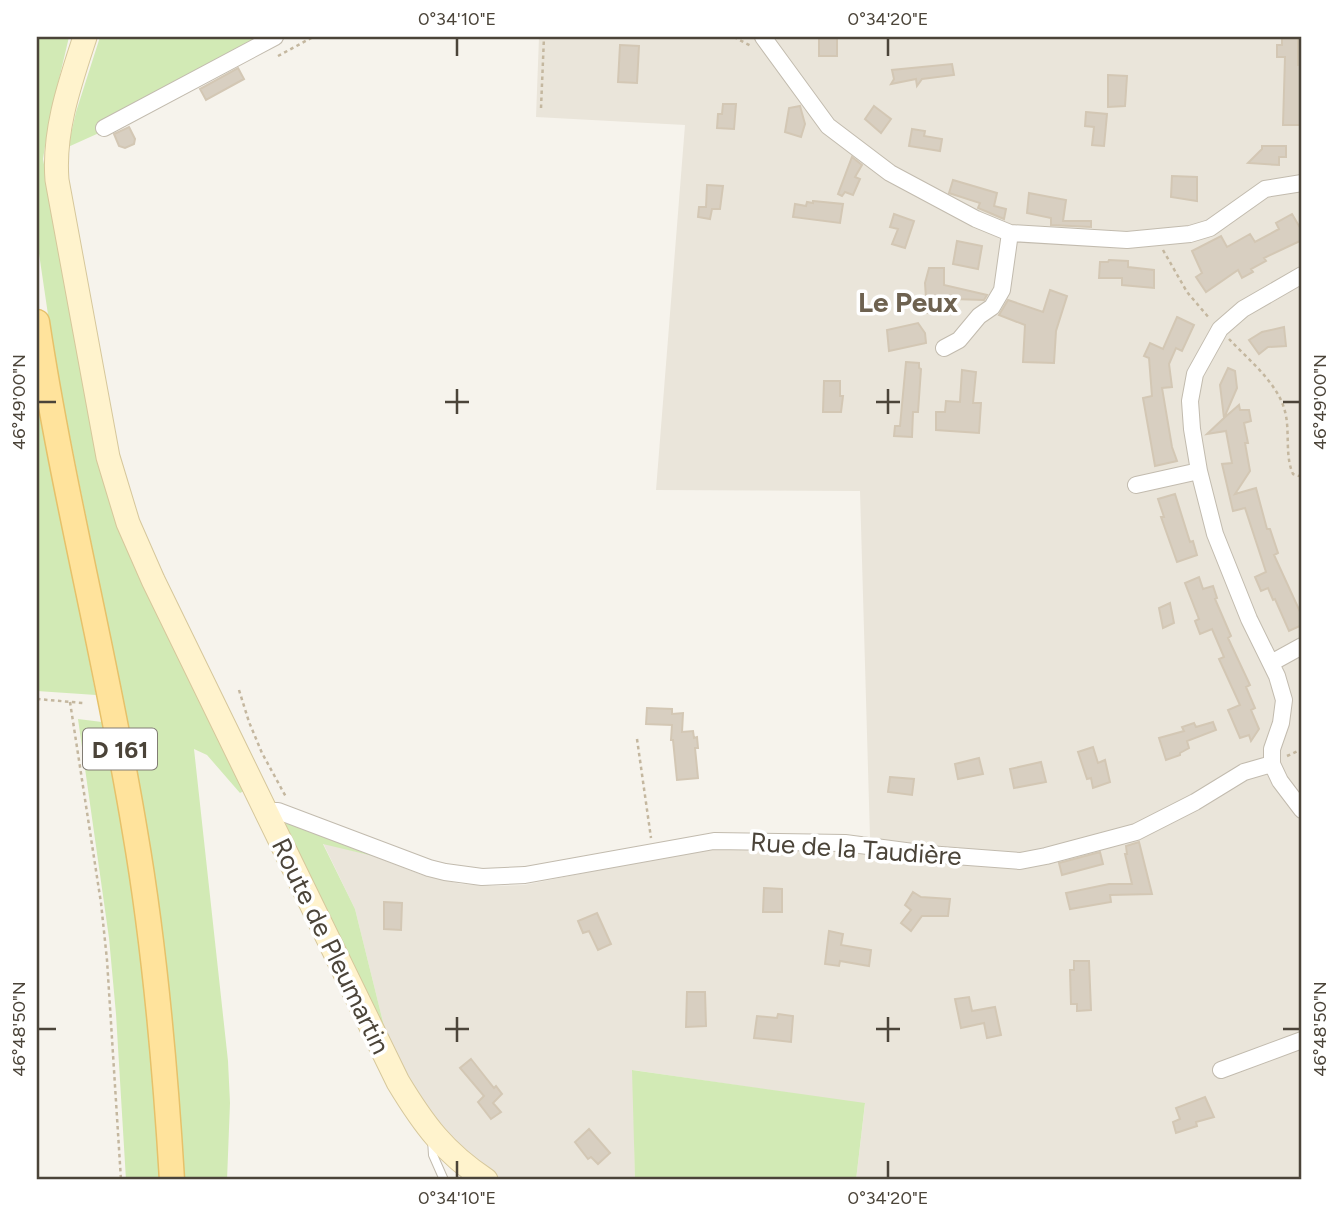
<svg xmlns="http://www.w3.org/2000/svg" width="1339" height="1217" viewBox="0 0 1339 1217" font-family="Figtree,sans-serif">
  <rect width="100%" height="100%" fill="#f6f3ec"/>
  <!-- residential -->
  <path fill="#eae5da" d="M539,37H1302V1180H856L865,1104L633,1070L635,1180H502L454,1143L431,1113L412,1083L385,1030L355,909L323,843L373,856L422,875L461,884L492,886L524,885L669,856L728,848L833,850L867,855L870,838L860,491L656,490L685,125L536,117Z"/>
  <!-- green -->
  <path fill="#d2eab5" d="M37,37H69L49,121L43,159L91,420L246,790L240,793L207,755L194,749L228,1061L230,1103L227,1180H182L165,958L153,863L138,776L55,362L37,240Z
    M100,37H264L97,125L99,133L68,147L76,112Z
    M37,393L96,695L37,691Z
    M78,719L102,722C113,777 125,833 133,889C147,986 154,1083 160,1180H126L116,1014L109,938Z
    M287,823L373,856L323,844L355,909L385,1030L284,826Z
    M632,1070L865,1103L856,1180H635Z"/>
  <!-- building -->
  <path fill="#d8cfc1" stroke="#d3c7b4" stroke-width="2" d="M819,37H837V56H819Z
    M1282,37H1298V65H1302V125H1283L1285,57H1277V45H1282Z
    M620,45L639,46L637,83L618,82Z
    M952,64L954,75L922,79L917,86L916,79L891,84L894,79L892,70Z
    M238,68L244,79L206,100L200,89Z
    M1108,75L1127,76L1125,106L1108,107Z
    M723,104H736L734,129L717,128L718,114H722Z
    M800,106L805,124L801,137L785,132L789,108Z
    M874,106L891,119L881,133L865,119Z
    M1086,112L1107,114L1104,146L1092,145L1094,127L1085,126Z
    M129,127L135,139L134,144L125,148L119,146L114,134Z
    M912,129L925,131L924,136L942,139L940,151L909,146Z
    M1262,146H1286V157H1279V165L1248,163L1262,149Z
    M852,157L862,165L855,177L860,179L853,195L845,192L842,196L838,194Z
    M1172,176L1197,177V201L1171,197Z
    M953,180L997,193L994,206L1006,209L1004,219L978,208L980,203L949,193Z
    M707,185L723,186L720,209H712L710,219L698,217L699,207H706Z
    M1029,193L1066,200L1063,221H1091V227L1051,225V218L1027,213Z
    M813,201L843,204L840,223L793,217L795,204L806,206L807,202L813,203Z
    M894,214L914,221L905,248L892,244L898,229L890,227Z
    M1292,214L1302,231V240L1264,258L1266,261L1251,269L1253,272L1242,278L1238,270L1206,292L1196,277L1202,273L1192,251L1221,236L1227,247L1250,234L1255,242L1279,229L1276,223Z
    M957,241L982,246L978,269L953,264Z
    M1109,260L1128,261V267L1154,270V288L1122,285V278H1099L1100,262H1108Z
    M929,268H944V285L987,295L984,300L953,299L952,304H940V313H927L925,283Z
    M1050,290L1067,296L1056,331L1054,363L1023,362L1025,325L999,315L1008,300L1043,312Z
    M1177,317L1194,325L1182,351L1176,348L1169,364L1172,387L1162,388L1172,447L1177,461L1155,466L1143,398L1152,396L1149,358L1144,356L1150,343L1163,349Z
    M918,323L925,333L926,343L889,351L887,330Z
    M1284,327L1286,346L1268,347L1259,354L1249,340L1262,332Z
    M906,362L919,363V368L921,369L918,412H913L912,437L894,436L895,426H900Z
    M1228,368L1235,371L1237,388L1224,418L1239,405L1240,410H1249L1251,421L1244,423L1248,443H1245L1250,471L1235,494L1256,488L1267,529H1270L1278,553L1274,555L1302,616V625L1289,631L1275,599L1273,600L1268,588L1261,591L1255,577L1266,572L1245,508L1233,511L1222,464L1232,463L1226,431L1207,434L1224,418L1220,385Z
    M962,370L976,372L973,403H981L979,433L936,430V412H945L946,401L960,402Z
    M824,381H840V396H843L841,412H823Z
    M1175,494L1190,542L1193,541L1197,555L1177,562L1161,517H1164L1158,499Z
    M1199,577L1203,589L1213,586L1217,598L1215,599L1231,636L1228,638L1250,685L1246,687L1255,708L1251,710L1259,729L1251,741L1249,735L1240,738L1228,710L1240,705L1219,659L1224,657L1212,629L1200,634L1195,621L1199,619L1185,583Z
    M1170,603L1174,623L1163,628L1159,608Z
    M647,708L672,709V714L683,713L682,732L693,731L694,738L697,737L698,748H695L698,778L677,780L673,740H671L672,725L646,724Z
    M1213,722L1216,730L1187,741L1189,748L1180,753V755L1166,760L1159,738L1184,731L1182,727L1194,723L1196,727Z
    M1093,747L1098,763L1105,760L1110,782L1093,788L1091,778L1087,779L1078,752Z
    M979,758L983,774L958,779L955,764Z
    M1041,762L1046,782L1014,788L1010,769Z
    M890,777L914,779L912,795L888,792Z
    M1139,842L1152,894L1110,895L1111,902L1070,909L1066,893L1109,884H1132L1125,854H1127L1126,846Z
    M1100,852L1103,864L1062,875L1059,863Z
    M764,888L782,889V912H763Z
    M913,892L921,897L950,899L948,916H922L911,931L901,923L911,910L905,905Z
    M384,902L402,903L401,930L384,929Z
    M597,913L611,944L598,950L589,931L583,933L578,921Z
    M829,931L843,934L841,945L871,950L869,966L840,961L839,966L825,964Z
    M1074,961H1089L1091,1010L1077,1011V1004H1071L1070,970H1074Z
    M687,992H705L706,1026L686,1027Z
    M969,997L972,1011L995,1007L1001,1035L987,1038L984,1023L961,1028L955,999Z
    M778,1014L793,1016L791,1042L754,1038L757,1016L777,1018Z
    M471,1059L494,1088L496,1086L502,1094L493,1103L501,1112L491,1119L478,1102L484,1096L460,1068Z
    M1205,1097L1214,1117L1196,1122L1197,1126L1176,1133L1173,1122L1180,1119L1176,1108Z
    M589,1129L610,1153L598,1164L591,1157L588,1159L575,1142Z"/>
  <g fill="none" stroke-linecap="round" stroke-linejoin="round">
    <!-- lane casing -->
    <g stroke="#c2bbae" stroke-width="10">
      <path id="lane" d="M432,1140L433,1155L444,1180"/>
    </g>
    <!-- street casing -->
    <g stroke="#c2bbae" stroke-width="18">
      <path id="street" d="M763,37L828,126L890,173L976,219L1010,233L1127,240L1190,234L1210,228L1265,189L1302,183
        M104,128L275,37
        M1302,275L1243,309L1220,329L1195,374L1190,401L1192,429L1199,471L1215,534L1249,619L1277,676L1284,700L1281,723L1272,749V764L1280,781L1302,810
        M944,348L959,340L979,316L992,307L1002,290L1010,233
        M1136,485L1199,471
        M1271,663L1302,646
        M266,811H278L429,868L445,872L482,877L525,875L714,841L845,843L928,854L1020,861L1046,856L1136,832L1195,802L1244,772L1272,764
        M1221,1070L1302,1040"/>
    </g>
    <!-- secondary casing -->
    <g stroke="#d6c79b" stroke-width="25">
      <path id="secondary" d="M85,37C70,83 53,131 57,180L108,457L128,523L153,580L398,1082C424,1125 444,1152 486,1180"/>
    </g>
    <!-- primary casing -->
    <g stroke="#e6c16a" stroke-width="27">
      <path id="primary" d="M37,322C63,494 107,661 135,832C155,948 165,1064 172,1180"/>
    </g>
    <!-- path -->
    <path stroke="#c4b79f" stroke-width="2.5" stroke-dasharray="3.5 3.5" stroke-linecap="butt" d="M734,37L751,46
      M278,56L313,37
      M541,108L544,37
      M1163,250L1187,292L1210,319
      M1229,339C1248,359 1276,382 1284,408C1291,429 1284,454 1293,474L1302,477
      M239,690L249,722L262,753L286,797
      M37,699L83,703
      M70,702L101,903L107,960L121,1180
      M637,739L651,838
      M1287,756L1302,749"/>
    <!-- lane -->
    <use href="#lane" stroke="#fff" stroke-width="8"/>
    <!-- street -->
    <use href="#street" stroke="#fff" stroke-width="16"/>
    <!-- secondary -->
    <use href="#secondary" stroke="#fff3cd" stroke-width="23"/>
    <!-- primary -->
    <use href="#primary" stroke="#ffe39c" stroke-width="24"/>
  </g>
  <!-- ticks -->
  <path fill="none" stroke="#4b4439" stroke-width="2.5" d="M457,38V56M888,38V56M457,389V414M888,389V414M38,402H56M445,402H469M876,402H900M1283,402H1300M457,1017V1042M888,1017V1042M38,1029H56M445,1029H469M876,1029H900M1283,1029H1300M457,1161V1178M888,1161V1178"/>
  <g text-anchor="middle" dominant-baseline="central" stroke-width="7" stroke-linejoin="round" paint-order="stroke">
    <!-- shield labels -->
    <rect fill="#fff" stroke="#817c74" stroke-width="2" x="83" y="728.5" width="74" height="41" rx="5"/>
    <g font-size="24" font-weight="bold" fill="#4b4439">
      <text x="120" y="749">D 161</text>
    </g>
    <!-- street labels -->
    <g font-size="26" fill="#4b4439" stroke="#fff">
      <text transform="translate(856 849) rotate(4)">Rue de la Taudière</text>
      <text transform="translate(331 946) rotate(64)">Route de Pleumartin</text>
    </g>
    <!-- neighbourhood labels -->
    <g font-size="28" font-weight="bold" fill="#6e6250" stroke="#fff">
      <text x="908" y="302">Le Peux</text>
    </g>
  </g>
  <!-- border -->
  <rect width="1339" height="1217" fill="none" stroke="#ffffff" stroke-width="77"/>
  <rect x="38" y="38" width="1262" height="1140" fill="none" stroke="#4b4439" stroke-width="2.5"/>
  <g font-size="18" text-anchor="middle" fill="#4b4439">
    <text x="457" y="25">0°34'10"E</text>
    <text x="888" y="25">0°34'20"E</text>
    <text transform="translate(19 402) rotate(-90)" y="6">46°49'00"N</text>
    <text transform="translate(1320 402) rotate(-90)" y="6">46°49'00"N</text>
    <text transform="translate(19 1029) rotate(-90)" y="6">46°48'50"N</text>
    <text transform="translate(1320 1029) rotate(-90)" y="6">46°48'50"N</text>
    <text x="457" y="1204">0°34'10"E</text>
    <text x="888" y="1204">0°34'20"E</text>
  </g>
</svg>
